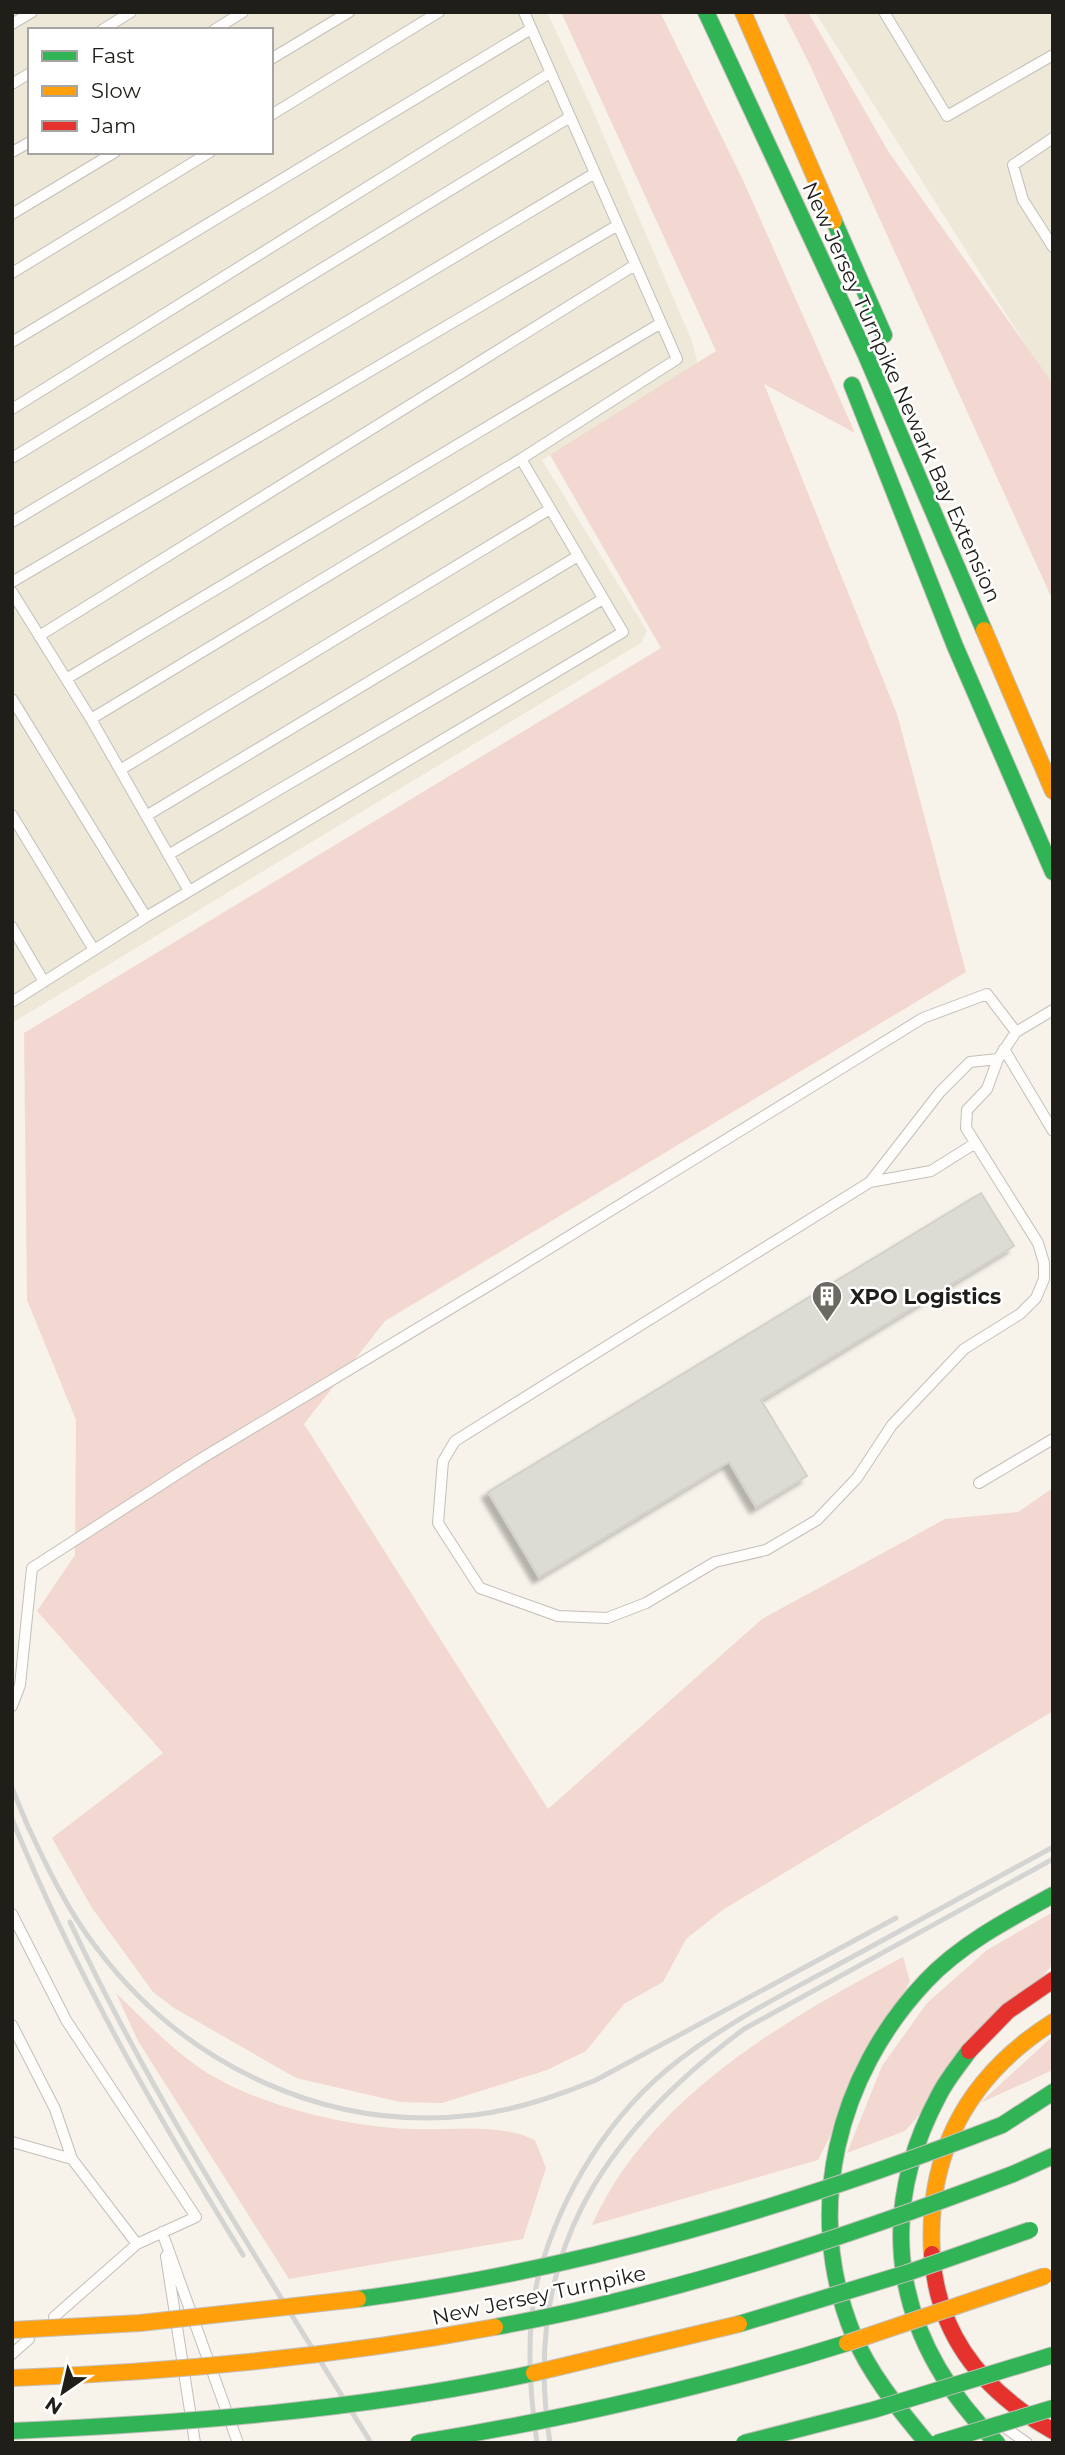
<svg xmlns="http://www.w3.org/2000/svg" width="1065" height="2455" viewBox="0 0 1065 2455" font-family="Montserrat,sans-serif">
  <defs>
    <filter id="shadow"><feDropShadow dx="-6" dy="6" stdDeviation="2" flood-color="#0004"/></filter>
  </defs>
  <rect width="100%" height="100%" fill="#f7f3eb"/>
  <!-- built -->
  <path fill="#ede8d8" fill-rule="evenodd" d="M12,12H547L590,104L692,341L699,368L542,460L647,631L641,643L12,1023ZM30,30H271V152H30Z
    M815,12H1053V388Z"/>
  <!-- green -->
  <path fill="#f2d8d0" d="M561,12H660L743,180L855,433L764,384L897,714L966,972L385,1321L304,1424L548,1809L762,1619L945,1519L1018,1512L1053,1488V1711L724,1909L686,1939L663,1982L624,2004L586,2051L547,2070L442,2103L400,2102L296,2078L174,2008L153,1992L92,1908L52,1838L163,1753L37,1611L75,1555L76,1420L27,1300L24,1033L661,648L550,455L716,351Z
    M783,12H808L888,151L1053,384V601L809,63Z
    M1053,1912V1964L905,2131L847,2153L882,2066L927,2003L987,1950Z
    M903,1957L910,1981L818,2160L592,2225C649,2097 785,2020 903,1957Z
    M116,1993C145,2021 174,2052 209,2074C262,2106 347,2127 409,2129C451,2131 496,2122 535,2140L546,2168L523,2239L289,2279L138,2041Z
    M1053,2036V2070L980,2103Z"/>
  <!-- building -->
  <path fill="#dcdbd4" stroke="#d3d1cb" stroke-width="2" filter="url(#shadow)" d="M981,1193L1014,1246L761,1400L807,1476L756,1507L729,1462L539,1577L488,1492Z"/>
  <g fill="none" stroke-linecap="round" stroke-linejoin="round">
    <!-- lane casing -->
    <g stroke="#c3bfb9" stroke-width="12">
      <path id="lane" d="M884,12L947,116L1053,55
        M12,24L32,12
        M102,30L131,12
        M214,30L243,12
        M271,59L349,12
        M12,84L30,73
        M271,115L439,12
        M1053,138L1013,165L1023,200L1053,247
        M12,152L30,142
        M12,214L115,152
        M12,273L210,152
        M12,342L531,29
        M12,409L550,73
        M12,458L570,117
        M521,459L677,359L524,12
        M12,522L595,173
        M12,582L618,225
        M12,592L91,719
        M39,636L635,265
        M66,679L661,323
        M12,699L146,917L12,1002
        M120,770L550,509
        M12,815L94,950
        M146,816L578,556
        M168,855L603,599
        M146,917L623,632L521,459L91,719L189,891
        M12,927L44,982
        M1004,1049L1053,1131
        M998,1059L970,1062L940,1092L870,1182L455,1441L443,1461L438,1523L480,1588L558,1616L607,1618L646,1603L715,1562L766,1550L817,1520L857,1478L892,1425L964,1349L1020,1314L1036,1298L1044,1279V1263L1038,1243L966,1128L967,1110L987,1089L998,1059L1016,1032L1053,1010
        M870,1182L931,1171L974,1144
        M979,1483L1053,1439
        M12,1706L20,1685L32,1568L199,1460L498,1280L923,1018L987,994L1016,1032
        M12,1914L66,2020L196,2217L137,2244L72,2159L12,2142
        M12,2025L55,2109L72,2159
        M162,2232L238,2443
        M166,2256L195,2443
        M54,2317L137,2244
        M12,2354L29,2339
        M1007,2429L1027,2443"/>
    </g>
    <!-- fast casing -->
    <g stroke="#c3bfb9" stroke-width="18">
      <path id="fast" d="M706,12L865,353L984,630
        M834,221L884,335
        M852,385L955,646L1053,872
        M969,2051C959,2065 947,2079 939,2095C871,2222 897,2343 997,2443
        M1002,2125L1053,2092
        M1013,2174L1053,2156
        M927,2443C899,2409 870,2375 853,2334C803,2211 837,2075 926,1981C961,1944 1009,1919 1053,1895"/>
    </g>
    <!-- slow casing -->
    <g stroke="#c3bfb9" stroke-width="18">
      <path id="slow" d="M743,12L834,221
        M984,630L1053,791
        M932,2254C926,2152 968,2076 1053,2022"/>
    </g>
    <!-- jam casing -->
    <g stroke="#c3bfb9" stroke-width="18">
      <path id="jam" d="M969,2051L1008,2011L1053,1980
        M932,2254C937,2335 984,2392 1053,2431"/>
    </g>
    <!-- lane -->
    <use href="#lane" stroke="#fefdfc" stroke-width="10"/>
    <!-- fast -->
    <use href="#fast" stroke="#30b455" stroke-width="16"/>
    <!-- slow -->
    <use href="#slow" stroke="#ff9f0a" stroke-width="16"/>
    <!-- jam -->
    <use href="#jam" stroke="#e5322d" stroke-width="16"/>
    <!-- rail -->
    <path stroke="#d4d4d2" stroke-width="5" d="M12,1788L29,1829
      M12,1819C75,1973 156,2114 243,2255
      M26,1822C47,1867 68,1912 99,1951C187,2066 328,2133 474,2115C517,2110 557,2096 596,2080L896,1918
      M70,1922C155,2104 266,2272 371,2443
      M537,2443C529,2388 525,2328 539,2274C562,2191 611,2112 679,2060C730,2021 787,1992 843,1962C913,1923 983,1885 1053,1847
      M550,2443C521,2258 600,2136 744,2029L1053,1859"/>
    <!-- fast-bridge casing -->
    <g stroke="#c3bfb9" stroke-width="18" stroke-linecap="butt">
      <path id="fast-bridge" d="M358,2299C580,2270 793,2206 1002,2125
        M739,2324L907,2273L1030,2230
        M495,2327C673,2295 844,2238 1013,2174
        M12,2431C187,2423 363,2410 534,2373
        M418,2443C564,2419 707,2387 847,2343
        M744,2443L873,2410L1053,2355
        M937,2443L1053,2408"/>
    </g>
    <!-- slow-bridge casing -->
    <g stroke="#c3bfb9" stroke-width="18" stroke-linecap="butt">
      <path id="slow-bridge" d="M12,2330L140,2323L358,2299
        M847,2343L1045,2276
        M534,2373L739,2324
        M12,2378C175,2372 334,2357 495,2327"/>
    </g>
    <!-- fast-bridge -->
    <use href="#fast-bridge" stroke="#30b455" stroke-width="16"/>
    <!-- slow-bridge -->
    <use href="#slow-bridge" stroke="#ff9f0a" stroke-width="16"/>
  </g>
  <!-- icons -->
  <defs>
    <g id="building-pin" transform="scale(1.575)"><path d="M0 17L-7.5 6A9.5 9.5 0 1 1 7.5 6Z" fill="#6b6962" stroke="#fff"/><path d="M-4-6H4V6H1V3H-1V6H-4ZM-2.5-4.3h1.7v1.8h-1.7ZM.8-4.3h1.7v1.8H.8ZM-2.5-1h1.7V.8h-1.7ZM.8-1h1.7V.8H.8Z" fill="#fff"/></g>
  </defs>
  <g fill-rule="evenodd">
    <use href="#building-pin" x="827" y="1296"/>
  </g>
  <g text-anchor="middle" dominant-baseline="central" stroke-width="5" stroke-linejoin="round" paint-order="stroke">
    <!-- street labels -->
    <g font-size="21" fill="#201e19" stroke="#fff">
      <text transform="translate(902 392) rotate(66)">New Jersey Turnpike Newark Bay Extension</text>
      <text transform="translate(539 2295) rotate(-12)">New Jersey Turnpike</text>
    </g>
    <!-- poi labels -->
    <g font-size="21" font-weight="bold" fill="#201e19" stroke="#fff" text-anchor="start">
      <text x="850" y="1296">XPO Logistics</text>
    </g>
  </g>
  <!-- border -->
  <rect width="1065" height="2455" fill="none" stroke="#201e19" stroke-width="28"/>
  <!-- legend -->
  <rect x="28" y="28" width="245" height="126" fill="#ffffff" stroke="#a6a5a3" stroke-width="2"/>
  <rect x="42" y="51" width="35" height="10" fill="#30b455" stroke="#a6a5a3" stroke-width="2"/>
  <text x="91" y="63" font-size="21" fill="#201e19">Fast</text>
  <rect x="42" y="86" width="35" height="10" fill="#ff9f0a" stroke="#a6a5a3" stroke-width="2"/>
  <text x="91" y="98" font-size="21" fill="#201e19">Slow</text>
  <rect x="42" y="121" width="35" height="10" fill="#e5322d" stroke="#a6a5a3" stroke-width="2"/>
  <text x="91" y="133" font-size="21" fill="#201e19">Jam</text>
  <!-- north arrow -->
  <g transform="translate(63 2392) rotate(214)" stroke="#ffffff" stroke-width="5" paint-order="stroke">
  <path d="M0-5L12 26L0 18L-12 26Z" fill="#201e19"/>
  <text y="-10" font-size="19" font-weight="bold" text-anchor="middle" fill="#201e19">N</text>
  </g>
</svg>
